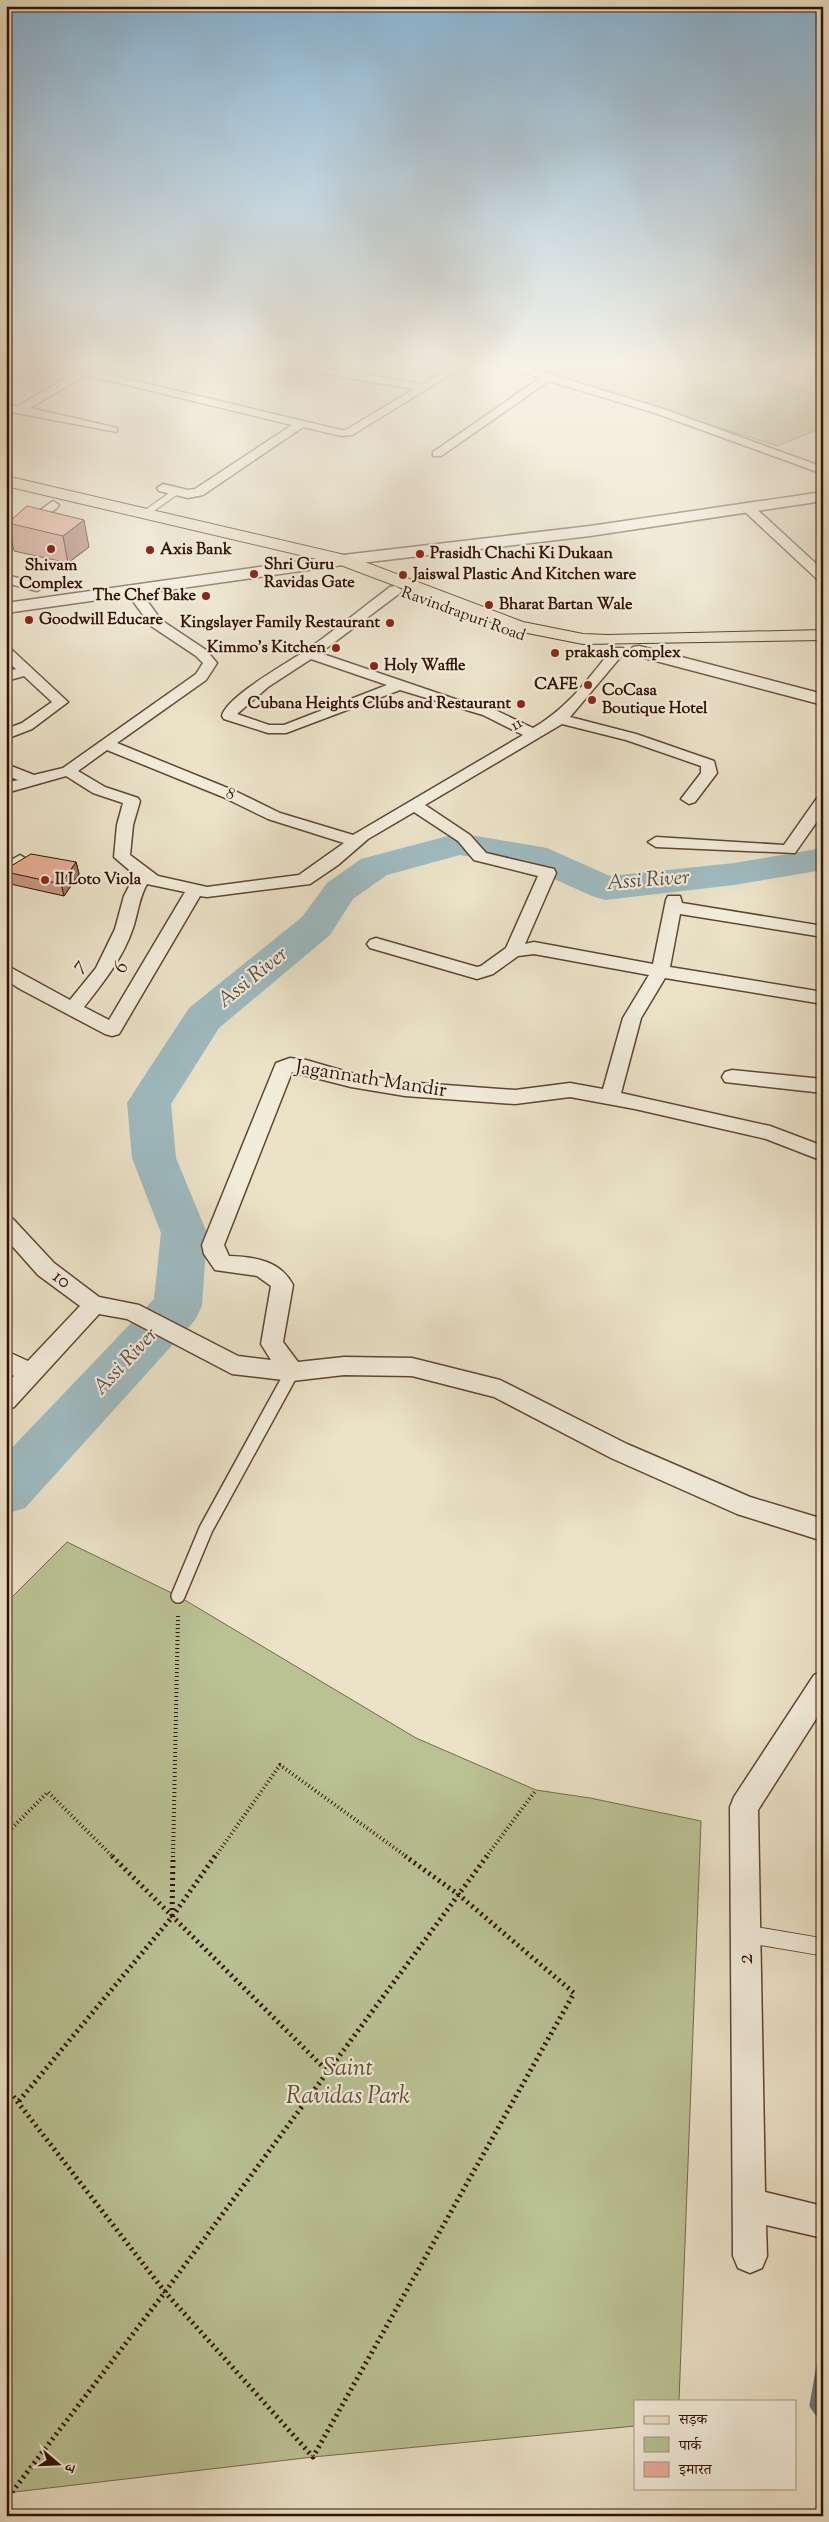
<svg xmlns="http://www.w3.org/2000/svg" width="829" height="2522" viewBox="0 0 829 2522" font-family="'Sorts Mill Goudy','Noto Serif Devanagari',serif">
  <rect width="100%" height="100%" fill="#ebe2c8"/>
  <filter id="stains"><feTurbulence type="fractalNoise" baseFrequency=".004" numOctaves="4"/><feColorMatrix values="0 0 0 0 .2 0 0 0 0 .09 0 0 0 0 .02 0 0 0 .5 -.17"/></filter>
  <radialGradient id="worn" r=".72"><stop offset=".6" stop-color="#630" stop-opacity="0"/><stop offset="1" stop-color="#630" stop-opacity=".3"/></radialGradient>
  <!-- green -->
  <path fill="#bac294" stroke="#766a4a" d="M510,363H749L823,400V427L778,446Z
    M67,1542L178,1596L416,1738L536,1790L590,1798L701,1821L679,2401H635V2426L313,2457L6,2493V1603Z"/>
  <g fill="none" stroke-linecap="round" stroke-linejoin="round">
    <!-- stream -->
    <path stroke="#727774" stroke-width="11" d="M823,2360L815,2405L823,2416"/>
    <!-- river -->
    <path fill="#9ebbc1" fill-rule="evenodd" d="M459,833L547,848L610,876L734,863L823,848V870L734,885L605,900L592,896L525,866L460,855L387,875L353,899L330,935L219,1028L171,1104L176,1158L207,1233L202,1306L195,1320L25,1508L6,1514V1454L154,1299L161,1233L132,1158L127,1103L134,1092L189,1008L302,917L327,883L361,859Z"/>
    <!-- service-far2 casing -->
    <g stroke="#604632" stroke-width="8">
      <path id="service-far2" d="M146,513L177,491"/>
    </g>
    <!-- service-far1 casing -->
    <g stroke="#604632" stroke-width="16">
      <path id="service-far1" d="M178,1596L206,1529L292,1372"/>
    </g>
    <!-- service casing -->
    <g stroke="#604632" stroke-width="19">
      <path id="service" d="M746,1934L823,1947"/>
    </g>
    <!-- minor casing -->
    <g stroke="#604632" stroke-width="3">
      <path id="minor" d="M92,363L101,365L94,371L341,430H346L414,389L278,366L273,363H298L422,384L456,363H469L352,435L341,436L303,427L203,495L188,498L159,491L157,488L163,484L188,490L195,489L292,425L86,375L30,408L117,428V432L6,411V405L18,406Z
        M497,363H514L663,409L823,467V474L655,413L549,381L441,456H433V452L540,378Z
        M53,501L59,505L57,508L6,544V534Z
        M747,503L751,504L823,570V581L818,580L743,510L741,507Z
        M6,575L42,584L44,587L37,591L6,583Z
        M132,586L137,587L161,620L206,650L217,663L206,680L117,743L235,791L280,813L353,835L523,735L483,715L400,690L286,733H268L224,719L222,716C226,697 287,663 305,651C334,631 362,608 390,587L395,586L402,590L400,593L320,653L455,699L493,709L533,728C568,708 588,679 613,648H623L625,651L623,654L570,717L636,734L714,761L717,773L695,802L689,804L681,799L701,773V766L626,740L562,724L425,805L470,835L486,853L554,869L556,873L525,944L534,942L653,964L666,900L668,896H680L682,903L823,926V937L680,914L670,967L823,992V1004L665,978L641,1018L621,1093L770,1126L823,1146V1161L766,1139L635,1109L570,1097L515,1104L405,1096L351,1087L292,1072L224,1245L229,1256C254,1257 280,1260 293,1285L283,1342L298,1362L344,1357L412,1358L500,1380L627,1444L750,1497L823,1519V1541L737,1514L611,1458L494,1397L412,1376L344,1375L292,1381L232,1374L127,1319L99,1314L14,1407L6,1410V1384L14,1376L6,1371V1351L28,1361L80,1306L38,1275L6,1239V1217L13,1219L54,1263L99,1297L139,1305L238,1356L271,1360L261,1344L271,1286L257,1276L215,1270L204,1254L202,1245L276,1063L290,1058L306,1060L351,1073L405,1082L515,1090L570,1083L603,1089L623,1018L649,975L534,954L518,956L493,974L477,979L370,948L367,944L370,940L376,938L477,967L481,966L506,948L538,876L474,860L458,841L414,812L368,839L338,865L310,884L207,897L200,896L119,1034L112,1036L105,1034L20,989L6,980V965L70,1000L96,968L115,929L124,896L135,875L114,857L117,825L123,803L93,793L66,776L6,793V783L18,780L6,775V764L34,775L63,768L196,674L203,663L196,656L151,626L125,590ZM311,659L387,685L284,725H269L237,714L268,687ZM107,750L223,797L268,819L344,843L299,875L207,887L158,876L130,855L133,825L140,801L138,798L105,787L78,771ZM147,884L185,892L109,1020L84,1007C103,983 123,958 133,928C138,913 139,898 147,884Z
        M6,648L11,649L68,702L32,729L6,739V729L22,723L52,702L24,676L6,681V672L16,669L6,660Z
        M823,796V813L795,853L656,847L648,842L656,837L784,845L817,798Z
        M20,855L28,860L12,876L6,877V863Z
        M732,1070L823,1079V1093L725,1082L722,1077L725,1072Z
        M823,1671V1708L758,1810L765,2192L823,2206V2238L766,2225L767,2256L762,2268L750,2273L738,2268L733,2256L730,1807L734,1797L814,1675Z"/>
    </g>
    <!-- tertiary casing -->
    <g stroke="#604632" stroke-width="3">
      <path id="tertiary" d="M823,492V501L590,536L343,565L6,613V603L343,555L590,526Z
        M639,646L823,694V705L633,655L630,651L633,647Z"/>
    </g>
    <!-- primary casing -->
    <g stroke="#311200" stroke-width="2">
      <path id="primary" d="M6,476L349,556L523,622L583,634L608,635L823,630V640L583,644L512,630L338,564L6,486Z"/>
    </g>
    <!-- path-far1 -->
    <path stroke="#311200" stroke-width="4" stroke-dasharray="1 3" stroke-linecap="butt" d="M6,1834L48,1792L113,1857
      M173,1857L178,1615
      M215,1857L280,1765L407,1857
      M486,1857L536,1790"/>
    <!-- path -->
    <path stroke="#311200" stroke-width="5" stroke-dasharray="2 4" stroke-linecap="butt" d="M112,1856L328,2072
      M172,1916L173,1856
      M6,2087L165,2292L313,2457L574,1993L459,1895L405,1856
      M19,2101L172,1917L215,1856
      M12,2492L165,2292L487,1856"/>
    <!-- service-far2 -->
    <use href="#service-far2" stroke="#f2ecdb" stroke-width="6"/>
    <!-- service-far1 -->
    <use href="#service-far1" stroke="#f2ecdb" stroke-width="13"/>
    <!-- service -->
    <use href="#service" stroke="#f2ecdb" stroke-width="17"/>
    <!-- minor -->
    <use href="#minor" fill="#f2ecdb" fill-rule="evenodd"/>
    <!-- tertiary -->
    <use href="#tertiary" fill="#f2ecdb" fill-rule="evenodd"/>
    <!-- primary -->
    <use href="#primary" fill="#ebe2c8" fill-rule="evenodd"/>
  </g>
  <!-- wall -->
  <path fill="#c89684" stroke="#311200" d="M27,506L89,547L68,563L14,551L8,523Z
    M76,862L79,874L64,896L6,883V869Z"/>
  <!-- shaded-wall -->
  <path fill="#a27a6b" stroke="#311200" d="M84,520L89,547L68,563L63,536Z
    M76,862L79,874L64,896L61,884Z"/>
  <!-- building -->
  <path fill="#e8af99" stroke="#311200" d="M27,506L84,520L63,536L8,523Z
    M31,854L76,862L61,884L6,872V869Z"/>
  <!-- sky -->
  <linearGradient id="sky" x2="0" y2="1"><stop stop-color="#8ab7d8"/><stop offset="0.51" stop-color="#f6f2e6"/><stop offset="1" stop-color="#f6f2e6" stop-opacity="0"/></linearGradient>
  <rect width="829" height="716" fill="url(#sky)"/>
  <!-- markers -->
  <g fill="#8f2418" stroke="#f2ecdb" stroke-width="2">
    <circle cx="51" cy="549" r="5"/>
    <circle cx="150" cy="550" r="5"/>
    <circle cx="420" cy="554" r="5"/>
    <circle cx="254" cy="574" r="5"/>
    <circle cx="403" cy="575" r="5"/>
    <circle cx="206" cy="596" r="5"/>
    <circle cx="489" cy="605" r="5"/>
    <circle cx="29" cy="620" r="5"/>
    <circle cx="390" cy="623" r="5"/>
    <circle cx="336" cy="648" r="5"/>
    <circle cx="555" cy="653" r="5"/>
    <circle cx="374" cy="666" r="5"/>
    <circle cx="588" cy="685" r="5"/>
    <circle cx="592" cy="700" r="5"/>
    <circle cx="521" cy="704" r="5"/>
    <circle cx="45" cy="880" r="5"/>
  </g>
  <g text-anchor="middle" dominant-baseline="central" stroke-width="4.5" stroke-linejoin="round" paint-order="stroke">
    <!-- far-poi labels -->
    <g font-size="16" font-weight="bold" fill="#311200" stroke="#f2ecdb" text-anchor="start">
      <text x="160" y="550">Axis Bank</text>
      <text x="430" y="554">Prasidh Chachi Ki Dukaan</text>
      <text x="264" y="565">Shri Guru<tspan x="264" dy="18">Ravidas Gate</tspan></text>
      <text x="51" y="566" text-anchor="middle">Shivam<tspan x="51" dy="18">Complex</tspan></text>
      <text x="413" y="575">Jaiswal Plastic And Kitchen ware</text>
      <text x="196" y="596" text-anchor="end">The Chef Bake</text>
      <text x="499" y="605">Bharat Bartan Wale</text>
      <text x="39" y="620">Goodwill Educare</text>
      <text x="380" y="623" text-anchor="end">Kingslayer Family Restaurant</text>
      <text x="326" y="648" text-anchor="end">Kimmo's Kitchen</text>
      <text x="565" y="653">prakash complex</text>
      <text x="384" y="666">Holy Waffle</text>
      <text x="578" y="685" text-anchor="end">CAFE</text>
      <text x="602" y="691">CoCasa<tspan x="602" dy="18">Boutique Hotel</tspan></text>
      <text x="511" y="704" text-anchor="end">Cubana Heights Clubs and Restaurant</text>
      <text x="55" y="880">Il Loto Viola</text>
    </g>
    <!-- far-street labels -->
    <g font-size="16" fill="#311200" stroke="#f2ecdb">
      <text transform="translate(463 615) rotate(20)">Ravindrapuri Road</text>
      <text transform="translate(517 725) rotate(-31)">11</text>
      <text transform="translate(230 795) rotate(24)">8</text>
    </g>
    <!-- street labels -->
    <g font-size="20" fill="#311200" stroke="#f2ecdb">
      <text transform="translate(79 966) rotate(-54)">7</text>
      <text transform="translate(122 968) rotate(-60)">6</text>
      <text transform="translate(371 1080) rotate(9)">Jagannath Mandir</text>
      <text transform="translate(61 1280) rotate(37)">10</text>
    </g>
    <!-- water labels -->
    <g font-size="21" font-style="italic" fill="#574d44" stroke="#f2ecdb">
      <text transform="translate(648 881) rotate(-4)">Assi River</text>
      <text transform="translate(253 978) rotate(-39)">Assi River</text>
      <text transform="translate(126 1362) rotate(-47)">Assi River</text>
    </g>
    <!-- near-street labels -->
    <g font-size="24" fill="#311200" stroke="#f2ecdb">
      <text transform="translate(746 1959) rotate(-91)">2</text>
    </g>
    <!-- near-park labels -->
    <g font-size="24" font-style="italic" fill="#615034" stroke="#f2ecdb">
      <text x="348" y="2069">Saint<tspan x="348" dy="28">Ravidas Park</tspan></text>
    </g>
  </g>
  <!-- margin -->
  <rect width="829" height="2522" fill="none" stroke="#ebe2c8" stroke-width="25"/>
  <rect x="8" y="8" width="814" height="2507" fill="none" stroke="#311200" stroke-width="2.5"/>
  <rect x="12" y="12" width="804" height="2497" fill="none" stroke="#311200"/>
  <!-- legend -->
  <rect x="634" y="2400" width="162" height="90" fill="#f2ecdb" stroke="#a59583"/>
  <rect x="644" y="2416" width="25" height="8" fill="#ebe2c8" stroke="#a59583"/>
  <text x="679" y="2424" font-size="15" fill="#311200">सड़क</text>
  <rect x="644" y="2437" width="25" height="15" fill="#bac294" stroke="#a59583"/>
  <text x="679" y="2450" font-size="15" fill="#311200">पार्क</text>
  <rect x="644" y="2462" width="25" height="15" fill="#e8af99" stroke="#a59583"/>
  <text x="679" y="2474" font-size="15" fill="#311200">इमारत</text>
  <!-- north arrow -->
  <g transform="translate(58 2464) rotate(109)" stroke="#f2ecdb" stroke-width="4" paint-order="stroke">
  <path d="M0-4L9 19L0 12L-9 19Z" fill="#311200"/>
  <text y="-8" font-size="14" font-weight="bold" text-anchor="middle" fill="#311200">उ</text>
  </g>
  <rect width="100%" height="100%" filter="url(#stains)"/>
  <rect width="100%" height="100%" fill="url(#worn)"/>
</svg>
